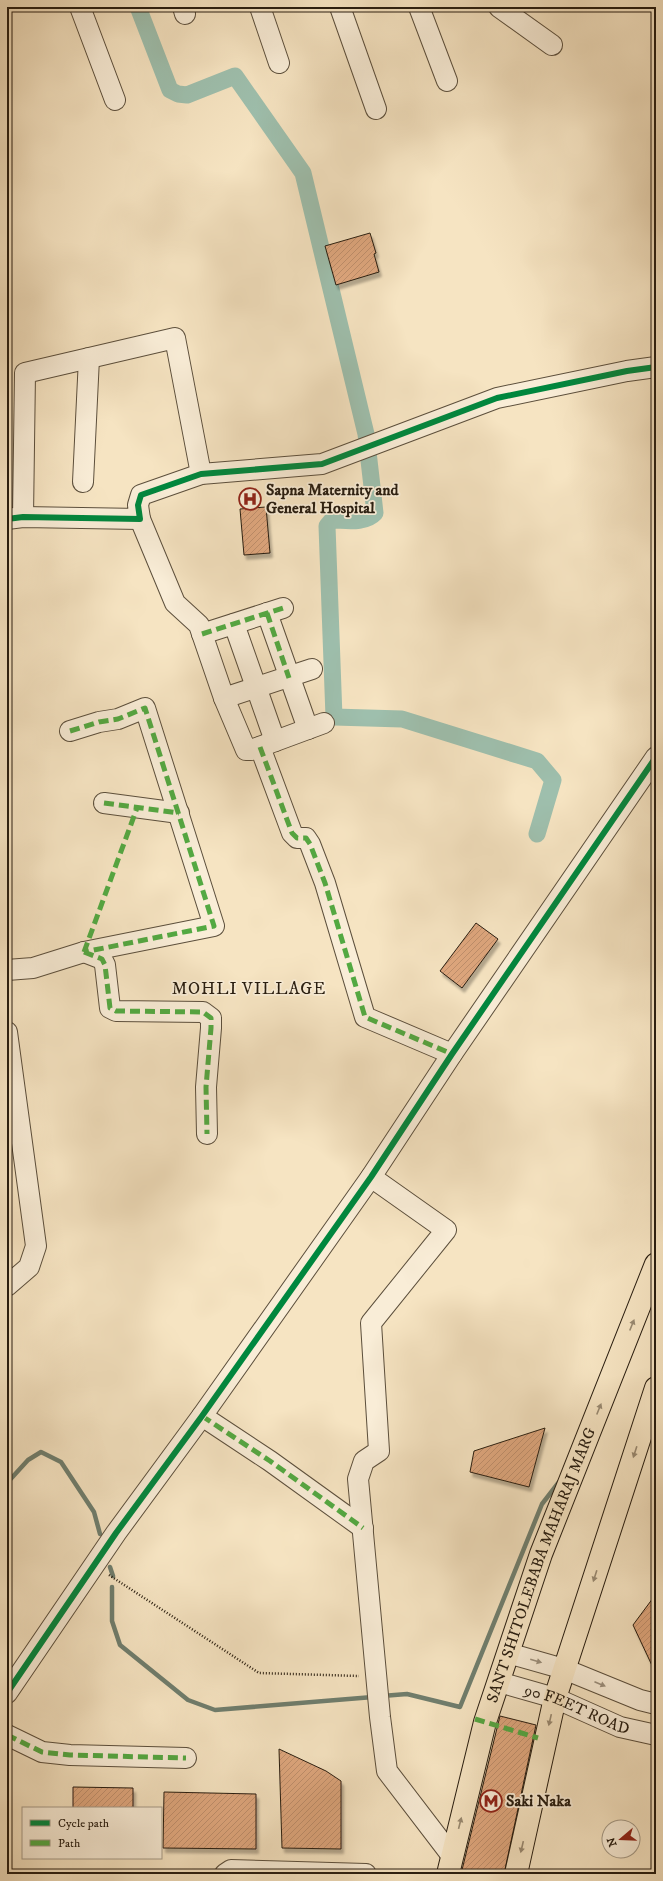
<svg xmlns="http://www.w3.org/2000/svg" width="663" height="1881" viewBox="0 0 663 1881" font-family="'IM FELL DW Pica',serif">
  <defs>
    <pattern id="building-hatch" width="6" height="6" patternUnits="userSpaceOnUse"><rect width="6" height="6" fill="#dfa77e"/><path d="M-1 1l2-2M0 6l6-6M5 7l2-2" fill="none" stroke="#bf8f6c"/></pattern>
    <filter id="shadow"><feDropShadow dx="2.5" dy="4.5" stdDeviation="1" flood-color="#0004"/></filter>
  </defs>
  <rect width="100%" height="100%" fill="#f6e4c2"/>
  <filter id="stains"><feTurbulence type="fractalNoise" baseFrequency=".005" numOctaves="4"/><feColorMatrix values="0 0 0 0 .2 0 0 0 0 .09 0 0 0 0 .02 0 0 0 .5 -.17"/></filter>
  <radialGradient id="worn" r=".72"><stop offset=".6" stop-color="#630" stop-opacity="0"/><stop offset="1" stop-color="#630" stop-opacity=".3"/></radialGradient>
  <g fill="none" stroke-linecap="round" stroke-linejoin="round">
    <!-- stream -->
    <path stroke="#6f7e6e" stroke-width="4.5" d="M7,1483L28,1460L41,1452L61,1462L94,1512L100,1534
      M110,1567L113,1576
      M112,1587V1621L120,1645L188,1700L215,1710L373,1697
      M382,1696L407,1694L460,1707L542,1504L559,1482"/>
    <!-- canal -->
    <path stroke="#9ebfad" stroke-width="17" d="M138,7L170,90L178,94L187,95L235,76L303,173L366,434L375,513C365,524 345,520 332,520L327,526L334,717L402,719L537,761L553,780L537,834"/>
  </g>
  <!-- building -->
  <path fill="url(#building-hatch)" stroke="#281d10" filter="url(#shadow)" d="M370,233L376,253L374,254L379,272L336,285L325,246Z
    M266,507L270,553L244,555L240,509Z
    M476,923L498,939L462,988L440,971Z
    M545,1428L529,1487L470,1472L474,1451Z
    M656,1594V1674L633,1625Z
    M500,1716L536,1725L504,1874H461Z
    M279,1749L326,1771L341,1781V1849L282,1848Z
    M73,1787L133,1788V1808H73Z
    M164,1792L256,1794V1849L163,1848Z"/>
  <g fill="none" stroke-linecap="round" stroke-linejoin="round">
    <!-- minor casing -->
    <g stroke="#5c4f3c" stroke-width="22">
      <g id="minor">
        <path d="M80,7L115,100"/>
        <path d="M183,7L185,14"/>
        <path d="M260,7L279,63"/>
        <path d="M340,7L376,109"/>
        <path d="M419,7L447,81"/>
        <path d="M499,7L552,45"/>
        <path d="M83,482L89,358"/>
        <path d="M23,517L25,373L175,338L201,474"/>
        <path d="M7,519L23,517L140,519L138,505L141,495L201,474L322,464L497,398L627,371L656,367"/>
        <path d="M140,519L175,603L199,625L224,698L246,750H251L324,723"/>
        <path d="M267,613L308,729"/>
        <path d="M234,624L275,741"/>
        <path d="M202,634L283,608"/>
        <path d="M224,698L312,669"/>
        <path d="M260,747L292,833L297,838H306L310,844L325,883L365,1017L452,1054"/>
        <path d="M104,803L179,813"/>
        <path d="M84,952L102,959L105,965L110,1008L116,1011L203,1012L211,1018V1028L206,1087L207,1134"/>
        <path d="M7,970L33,968L84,952L214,926L145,708L118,719L99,722L70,731"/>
        <path d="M7,1032L36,1246L29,1267L7,1286"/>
        <path d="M371,1177L446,1230L371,1323L379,1451L364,1461L358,1479L380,1717L387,1771L452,1856"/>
        <path d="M202,1416L270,1461L363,1528"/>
        <path d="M508,1653L564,1669L640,1700L656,1704"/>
        <path id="s1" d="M499,1682L555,1698L620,1727L656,1735"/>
        <path d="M7,1693L116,1533L202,1416L371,1177L452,1054L656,757"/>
        <path d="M7,1735L42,1752L70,1755L186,1758"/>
        <path d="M225,1874L231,1870L366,1874"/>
      </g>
    </g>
    <!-- major casing -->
    <g stroke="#281d10" stroke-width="24">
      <g id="major">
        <path id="s2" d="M448,1874L485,1722L541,1554L656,1264"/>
        <path d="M516,1874L555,1698L656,1388"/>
      </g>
    </g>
    <!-- path -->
    <path stroke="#281d10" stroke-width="2.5" stroke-dasharray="1 2" stroke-linecap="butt" d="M109,1575L259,1673L359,1676"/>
    <!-- minor -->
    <use href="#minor" stroke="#f9edd7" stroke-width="20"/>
    <!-- major -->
    <use href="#major" stroke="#f6e4c2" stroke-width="22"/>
    <!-- quiet -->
    <path stroke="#53a942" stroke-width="5" stroke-dasharray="10 5" stroke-linecap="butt" d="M267,613L289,678
      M202,634L283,608
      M70,731L99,722L118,719L145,708L214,926L84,952
      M260,747L292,833L297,838H306L310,844L325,883L365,1017L452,1054
      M104,803L179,813
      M84,952L102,959L105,965L110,1008L116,1011L203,1012L211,1018V1028L206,1087L207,1134
      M84,952L137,808
      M202,1416L270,1461L363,1528
      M475,1719L538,1738
      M7,1735L42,1752L70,1755L186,1758"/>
    <!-- cycleway casing -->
    <g stroke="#f9edd7" stroke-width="8">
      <path id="cycleway" d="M7,519L23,517L140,519L138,505L141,495L201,474L322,464L497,398L627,371L656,367
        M7,1693L116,1533L202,1416L371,1177L452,1054L656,757"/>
    </g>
    <!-- cycleway -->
    <use href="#cycleway" stroke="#00873e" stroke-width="6"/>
  </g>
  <!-- one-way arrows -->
  <defs><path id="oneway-solid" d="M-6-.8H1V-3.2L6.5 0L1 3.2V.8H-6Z"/></defs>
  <g fill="#998a72">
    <use href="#oneway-solid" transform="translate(632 1325) rotate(-68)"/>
    <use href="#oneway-solid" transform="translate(599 1409) rotate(-68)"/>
    <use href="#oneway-solid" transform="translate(635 1452) rotate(108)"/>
    <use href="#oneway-solid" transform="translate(595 1576) rotate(108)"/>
    <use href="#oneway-solid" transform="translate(550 1720) rotate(103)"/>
    <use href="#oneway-solid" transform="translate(460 1823) rotate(-76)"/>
    <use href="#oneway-solid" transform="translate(522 1847) rotate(103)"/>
  </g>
  <g fill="#9b8f7d">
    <use href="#oneway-solid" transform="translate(536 1661) rotate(16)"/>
    <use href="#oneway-solid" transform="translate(600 1684) rotate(23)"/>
  </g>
  <!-- icons -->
  <defs>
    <g id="hospital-ring" transform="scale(1.15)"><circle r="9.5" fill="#f9edd7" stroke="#8f2418" stroke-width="1.5"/><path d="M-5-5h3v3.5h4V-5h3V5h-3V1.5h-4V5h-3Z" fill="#8f2418"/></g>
    <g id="metro-ring" transform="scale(1.15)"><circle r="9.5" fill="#f9edd7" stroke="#8f2418" stroke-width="1.5"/><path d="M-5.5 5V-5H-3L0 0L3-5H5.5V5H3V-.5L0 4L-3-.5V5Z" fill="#8f2418"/></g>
  </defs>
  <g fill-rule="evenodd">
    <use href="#hospital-ring" x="250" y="499"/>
    <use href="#metro-ring" x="491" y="1801"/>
  </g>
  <g text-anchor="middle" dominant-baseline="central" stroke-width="3.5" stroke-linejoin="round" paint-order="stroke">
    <!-- poi labels -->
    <g font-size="16" font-weight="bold" fill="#281d10" stroke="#f9edd7" text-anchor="start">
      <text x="266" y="490">Sapna Maternity and<tspan x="266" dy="18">General Hospital</tspan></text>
      <text x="506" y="1801">Saki Naka</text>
    </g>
    <!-- street labels -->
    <g font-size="16" fill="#281d10" stroke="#f9edd7">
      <text stroke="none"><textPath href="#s2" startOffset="323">SANT SHITOLEBABA MAHARAJ MARG</textPath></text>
      <text stroke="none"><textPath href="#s1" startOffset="83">90 FEET ROAD</textPath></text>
    </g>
    <!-- neighbourhood labels -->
    <g font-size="17" letter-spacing="1" fill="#281d10" stroke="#f9edd7">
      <text x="249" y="989">MOHLI VILLAGE</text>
    </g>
  </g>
  <!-- margin -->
  <rect width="663" height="1881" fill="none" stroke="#f6e4c2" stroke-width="24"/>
  <rect x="8" y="8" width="647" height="1865" fill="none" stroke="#281d10" stroke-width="2"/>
  <rect x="12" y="12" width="639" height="1857" fill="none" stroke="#281d10"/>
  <!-- legend -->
  <rect x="22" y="1807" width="140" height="52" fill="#f9edd7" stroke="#a59a87"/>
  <rect x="30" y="1820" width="20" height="6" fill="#00873e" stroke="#a59a87"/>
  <text x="58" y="1827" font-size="12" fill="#281d10">Cycle path</text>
  <rect x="30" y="1840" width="20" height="6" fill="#53a942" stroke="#a59a87"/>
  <text x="58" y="1847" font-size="12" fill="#281d10">Path</text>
  <!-- north arrow -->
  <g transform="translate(621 1839) rotate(251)"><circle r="19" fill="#f9edd7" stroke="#a59a87"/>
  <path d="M0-3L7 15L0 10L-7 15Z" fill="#8f2418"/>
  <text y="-6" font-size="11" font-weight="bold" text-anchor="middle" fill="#281d10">N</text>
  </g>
  <rect width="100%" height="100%" filter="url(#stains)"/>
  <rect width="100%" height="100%" fill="url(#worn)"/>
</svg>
